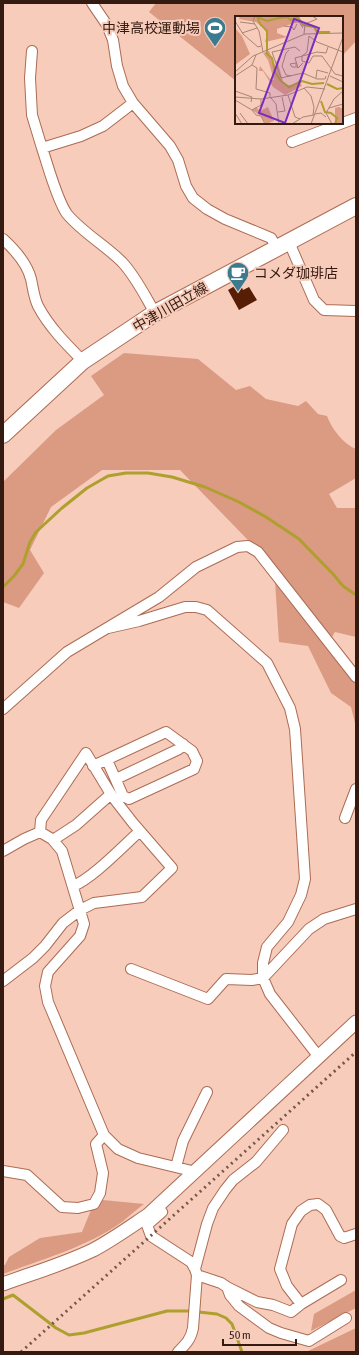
<svg xmlns="http://www.w3.org/2000/svg" width="359" height="1355" viewBox="0 0 359 1355" font-family="'Asap Condensed','Noto Sans JP',sans-serif">
  <rect width="100%" height="100%" fill="#f7ccbb"/>
  <!-- green -->
  <path fill="#db9a82" d="M156,3H356V41L342,56V17H236V81L149,12Z
    M124,353L198,359L236,390L250,386L266,399L298,406L306,401L318,414L327,416C332,429 343,444 356,449V478L329,494L337,508H356V637L335,632L326,647L356,683V724L355,723L351,707L331,693L308,646L279,642L274,566L244,536L180,470H102L51,507L30,550L44,573L19,608L3,602V482L56,430L104,395L91,376Z
    M103,1200L144,1204C136,1210 129,1216 122,1222C87,1247 43,1259 3,1274V1265H5L9,1257L40,1238L82,1232L91,1210Z
    M356,1290V1308L311,1331L314,1314Z
    M356,1328V1352H306Z"/>
  <g fill="none" stroke-linecap="round" stroke-linejoin="round">
    <!-- stream -->
    <path stroke="#ae9f2e" stroke-width="3" d="M3,587L14,576L23,564L30,542L36,532L62,508L87,488L108,476L126,473H148L172,477L205,487L239,502L266,517L299,539L333,574L343,586L356,595
      M3,1299L13,1295L56,1328L69,1335L84,1333L167,1311H189L217,1314L226,1318L232,1324L242,1352"/>
  </g>
  <!-- building -->
  <path fill="#561e05" d="M240,283L243,290L249,287L257,300L239,310L228,290Z"/>
  <g fill="none" stroke-linecap="round" stroke-linejoin="round">
    <!-- minor casing -->
    <g stroke="#ac6c54" stroke-width="12">
      <path id="minor" d="M92,3L107,25L113,40L117,66L123,86L133,103L170,146L178,160L186,186L193,198L207,209L225,219L271,238L277,248
        M32,51L30,78L32,115L42,148
        M133,103L103,126L81,136L42,148C48,166 57,200 67,214C83,233 105,245 122,262C136,277 145,296 155,313
        M292,142L356,118
        M3,239C15,250 27,263 31,279C33,288 34,298 38,306C49,327 67,345 83,361
        M289,242L314,300L324,310L356,311
        M108,628L139,621L185,607H196L207,610L267,663L290,708L295,729L305,879L301,895L288,922L267,947L263,963V978L270,994L319,1057
        M3,709L67,652L159,597L196,567L237,547L248,546L258,552L356,677
        M93,766L166,732L192,751L197,761L194,769L129,799L123,796L107,760
        M116,779L179,749L183,744
        M345,818L356,789
        M53,840L76,825L111,794
        M3,851L24,839L40,832L52,839L62,851L84,924L80,936L48,972L45,986L48,1002L104,1135L118,1149L138,1158L196,1172
        M73,886C92,879 124,845 140,831
        M131,969L208,999L226,979L252,980L263,978L309,929L324,919L356,909
        M3,981L33,958L45,946L63,923L80,910L94,903L142,897L172,868L133,823L112,796L86,753L41,820L40,832
        M176,1167L183,1141L207,1092
        M3,1171L27,1175L62,1207L78,1208L94,1204L100,1193L103,1173L96,1144L104,1135
        M158,1206L162,1212L147,1225L151,1236L191,1262L195,1269L197,1275L193,1328C191,1339 186,1344 178,1352
        M195,1269L207,1224L213,1208L225,1190L233,1180L256,1162L283,1130
        M197,1275L221,1283L227,1287L230,1295L239,1306L269,1328L281,1333L309,1341L346,1318
        M227,1287L257,1302L273,1305L291,1312L301,1304L341,1280
        M301,1304L287,1286L280,1269L292,1224L301,1211L310,1205L318,1204L326,1210L340,1236L344,1238L356,1234"/>
    </g>
    <!-- tertiary casing -->
    <g stroke="#ac6c54" stroke-width="15">
      <path id="tertiary" d="M3,1284C33,1273 64,1264 93,1250C112,1240 130,1227 148,1215L356,1022"/>
    </g>
    <!-- primary casing -->
    <g stroke="#ac6c54" stroke-width="18">
      <path id="primary" d="M3,435L83,361L155,313L356,206"/>
    </g>
    <!-- minor -->
    <use href="#minor" stroke="#fff" stroke-width="10"/>
    <!-- tertiary -->
    <use href="#tertiary" stroke="#fff" stroke-width="13"/>
    <!-- primary -->
    <use href="#primary" stroke="#fff" stroke-width="16"/>
    <!-- rail -->
    <path stroke="#755649" stroke-width="3" stroke-dasharray="2 4" stroke-linecap="butt" d="M21,1352L356,1052"/>
  </g>
  <!-- icons -->
  <defs>
    <g id="stadium-pin" transform="scale(1.15)"><path d="M0 17L-7.5 6A9.5 9.5 0 1 1 7.5 6Z" fill="#3c7b8f" stroke="#f7ccbb"/><path d="M0-5a6.5 5 0 1 0 0 10a6.5 5 0 1 0 0-10ZM-3.5-1.8h7v3.6h-7Z" fill="#fff"/></g>
    <g id="cafe-pin" transform="scale(1.15)"><path d="M0 17L-7.5 6A9.5 9.5 0 1 1 7.5 6Z" fill="#3c7b8f" stroke="#f7ccbb"/><path d="M-5.5-4.5H6V0H3Q3 3.5 0 3.5H-2.5Q-5.5 3.5-5.5 0ZM3-3.2v2h1.7v-2ZM-6 4.5H4V6H-6Z" fill="#fff"/></g>
  </defs>
  <g fill-rule="evenodd">
    <use href="#stadium-pin" x="215" y="28"/>
    <use href="#cafe-pin" x="238" y="273"/>
  </g>
  <g text-anchor="middle" dominant-baseline="central" stroke-width="4" stroke-linejoin="round" paint-order="stroke">
    <!-- poi labels -->
    <g font-size="14" fill="#341a10" stroke="#f7ccbb" text-anchor="end">
      <text x="200" y="28">中津高校運動場</text>
      <text x="254" y="273" text-anchor="start">コメダ珈琲店</text>
    </g>
    <!-- street labels -->
    <g font-size="14" fill="#341a10" stroke="#f7ccbb">
      <text transform="translate(170 307) rotate(-30)">中津川田立線</text>
    </g>
  </g>
  <!-- overview -->
  <g transform="translate(235 16)">
    <rect width="108" height="108" fill="#f7ccbb"/>
    <path d="M5,0H62L66,4L57,5L62,6L42,13V17L52,21L30,26L32,18L29,12L21,6L4,3ZM0,12L7,20L15,38L0,49ZM34,35L42,54L40,44L43,47L49,69L59,70L64,64L67,70L50,79L38,71L28,55H24L25,50L35,63L39,64L33,44L28,37ZM21,91L25,95L33,91L39,105L31,108L26,100L17,94ZM104,91L108,93V108H100V92Z" fill="#db9a82"/>
    <path fill="none" stroke="#ae9f2e" stroke-width="2" d="M22,0L25,8L32,15V38L37,42L40,56L46,65L54,71L67,65L77,68L89,67M22,1L32,5L44,2L52,1L56,4L63,1L68,9L79,11L82,16H95M92,68L102,73L108,72M86,85L90,96L96,97L102,102L100,108"/>
    <path fill="none" stroke="#a98577" stroke-width="1" d="M20,0L18,5L24,15L28,36M0,5L8,18L23,31L26,30M5,6L20,8M59,6H64L68,12M49,10L57,11L59,14L62,8M7,17L22,12M69,18L70,8L82,3L77,0M54,34L51,37L47,50L51,59L56,60M65,35L60,31L37,36L46,62L68,57L82,63H90L91,60M108,36L82,26L74,20L72,36L67,40V45L74,47L78,40H87L100,58L108,60M68,47L63,52L60,42L82,36L91,37L93,31M17,49L22,52L21,73L35,77V82M61,50V47L55,48L57,51H63M0,56L18,40L70,18L108,17M0,60L17,49L21,39M95,60L108,66M81,62L82,54L93,57M69,72L76,80L79,91L78,99M0,75L17,81L16,86M53,79L60,101L65,103M0,81L26,83L53,79L72,71L90,73M36,82L41,88L44,108M0,84L17,94L26,89V83M94,92L108,88M17,94L21,99L26,100L30,108M43,96L50,95L47,81M0,97L7,108M5,97L13,108M80,98L86,97L91,101M57,108L68,101L79,99M76,108L108,21M97,108L91,97L99,83L108,75"/>
    <path fill="#7b2cbf" fill-opacity="0.15" stroke="#7b2cbf" stroke-width="2" d="M59,3L84,12L50,107L24,97Z"/>
    <rect width="108" height="108" fill="none" stroke="#341a10" stroke-width="2"/>
  </g>
  <!-- border -->
  <rect width="359" height="1355" fill="none" stroke="#341a10" stroke-width="8"/>
  <!-- scale -->
  <path d="M223 1339v6h73v-6" fill="none" stroke="#341a10" stroke-width="2"/>
  <text x="229" y="1339" font-size="12" fill="#341a10" stroke="#f7ccbb" stroke-width="3" paint-order="stroke">50 m</text>
</svg>
